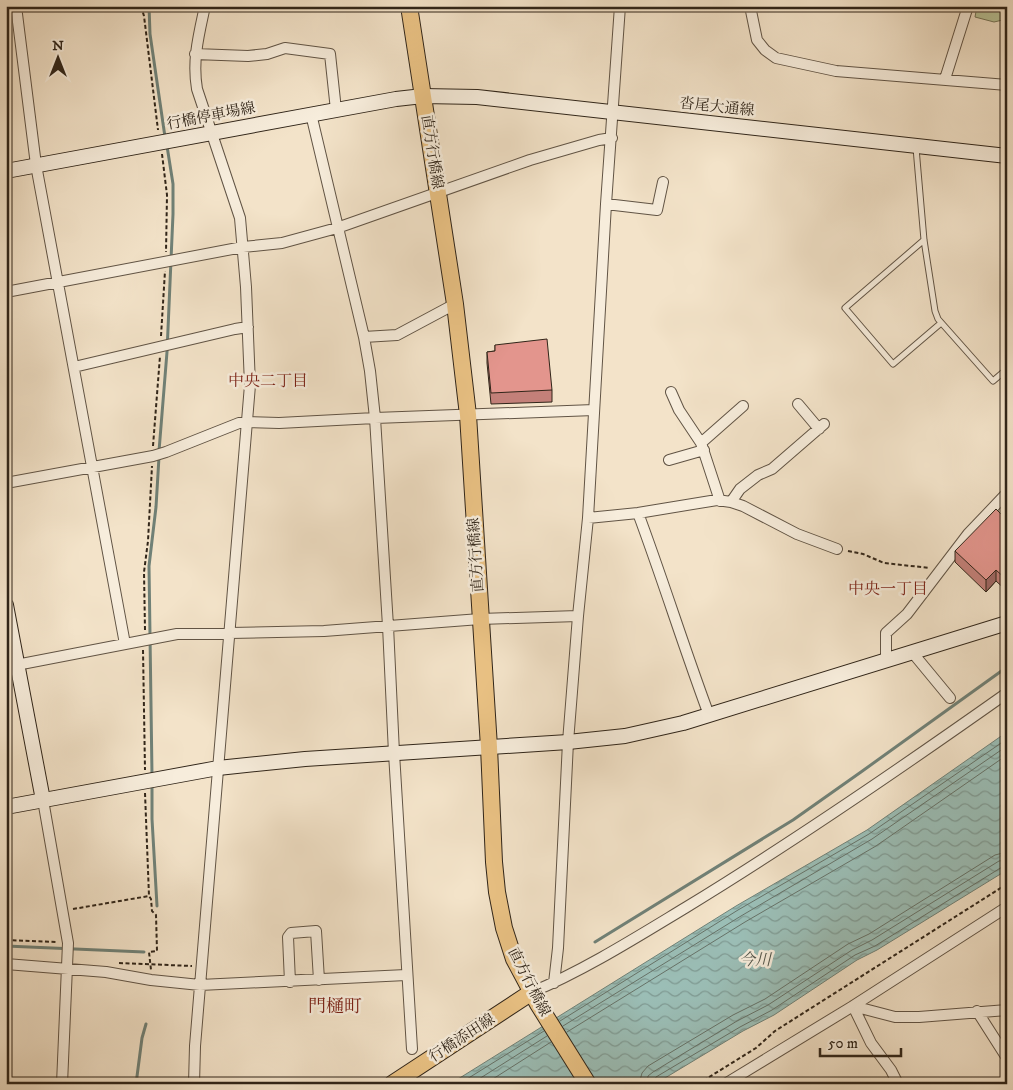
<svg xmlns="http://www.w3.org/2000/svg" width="1013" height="1090" viewBox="0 0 1013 1090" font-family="'IM FELL DW Pica','Noto Serif JP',serif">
  <defs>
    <pattern id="water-waves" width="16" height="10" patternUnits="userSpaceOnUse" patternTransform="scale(1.25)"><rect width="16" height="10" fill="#9bbeb6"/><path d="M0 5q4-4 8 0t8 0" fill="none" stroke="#7f9a93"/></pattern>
  </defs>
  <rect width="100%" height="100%" fill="#f3e3c9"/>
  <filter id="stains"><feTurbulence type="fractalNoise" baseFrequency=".004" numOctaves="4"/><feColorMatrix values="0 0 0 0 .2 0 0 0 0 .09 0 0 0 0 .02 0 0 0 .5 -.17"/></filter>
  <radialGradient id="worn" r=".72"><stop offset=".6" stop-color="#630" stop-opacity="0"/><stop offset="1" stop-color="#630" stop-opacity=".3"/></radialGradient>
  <!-- pitch -->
  <path fill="#b9c498" stroke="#747458" d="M977,6H1007V19L994,22L975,17Z"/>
  <!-- water -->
  <path fill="url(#water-waves)" stroke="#708177" d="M1007,732V870L877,950L857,960L774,1015L743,1031L655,1084H450L736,906L867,830Z"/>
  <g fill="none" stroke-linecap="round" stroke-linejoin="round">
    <!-- shore -->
    <path stroke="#667268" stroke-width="1" d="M560,1021L738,910L869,834L1007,739
      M563,1026L741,916L872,839L1007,746
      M567,1032L745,922L876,846L1007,755
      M459,1084L544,1031
      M471,1084L547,1036
      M485,1084L551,1042
      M639,1084L642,1073L648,1066L733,1015L765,999L848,944L869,934L995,855L1007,852
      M647,1084L648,1076L653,1072L737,1021L768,1005L852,950L872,940L999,861L1007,860
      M653,1084L656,1077L740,1027L772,1010L855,955L875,946L1002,867L1007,866"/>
    <!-- stream -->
    <path stroke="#708177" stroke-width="3" d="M149,6L150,34L165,137
      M159,451L167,352L173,214V184L167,146
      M152,775L149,566L156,507L159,457
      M152,784V819L157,906
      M595,942L793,820L861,772L1007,667
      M6,946L144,952
      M136,1084L142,1038L146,1024"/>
    <!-- lane casing -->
    <g stroke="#615445" stroke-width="7">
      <path id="lane" d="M916,148L924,240L935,311L938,319L993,381L1007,369
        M924,240L845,308L893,364L941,323"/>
    </g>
    <!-- street casing -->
    <g stroke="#615445" stroke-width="12">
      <path id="street" d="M16,6L36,165L125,644
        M750,6L757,40L765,50L776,58L836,71L1007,85
        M195,54L248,56L267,54L285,48L330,54L336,110
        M945,79L968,6
        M311,114L364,337L370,371L375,418L388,626L394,753L412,1049
        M606,204L657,210L663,182
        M6,292L243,247L282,243L337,228L530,160L599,140L612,138
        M364,337L397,335L455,304
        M74,367L235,329L248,327
        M671,392L679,410L701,443
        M798,404L819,429
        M669,460L704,450
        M6,483L153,456L166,452L239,423L248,422L279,423L375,418L594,410
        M720,501L701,443L743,406
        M731,502L740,489L758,475L772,469L824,424
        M638,513C663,580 684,648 709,715
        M588,518L638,513L717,500L731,502L743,506L797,534L837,549
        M912,652L950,698
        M886,660V633L907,614L968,534L1007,493
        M6,667L177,634L324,631L480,619L578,616
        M43,800L68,943L62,1084
        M6,964L106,972L151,980L200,985L406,975
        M290,982L288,937L291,933L316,931L319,980
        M554,983L558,948L568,742L578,616L588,518L606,204L620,6
        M532,992C583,971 637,937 685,908C795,841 901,768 1007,693
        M853,1006L895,1017H919L1007,1010
        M853,1006L871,1043L891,1070L898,1084
        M977,1011L1007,1058
        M194,1084L195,1046L250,385L246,287L240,218L197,89C192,60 199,34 205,6
        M725,1084L853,1006L1007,907"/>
    </g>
    <!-- secondary casing -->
    <g stroke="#302519" stroke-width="16">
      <path id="secondary" d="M6,171L396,99L423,96L477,97L1007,156
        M6,605L43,800
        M6,807L218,768L305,759L568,742L625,736L683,723L1007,623"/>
    </g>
    <!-- primary casing -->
    <g stroke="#302519" stroke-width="18">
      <path id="primary" d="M409,6L455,304L468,415L489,747L494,862L497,892L504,928L514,959L538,1004L588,1084
        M392,1084L532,992"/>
    </g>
    <!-- path -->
    <path stroke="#302519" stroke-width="2" stroke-dasharray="4 2.5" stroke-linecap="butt" d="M141,6L144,16L158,130
      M162,154L167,195L166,252
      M161,336L165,271
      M153,446L160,356
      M848,551L863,554L884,563L930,568
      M145,630L144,572L148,541L152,466
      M143,650L145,770
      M145,793L149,896L151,899L152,911L156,915L157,951L149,952L151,970
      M73,909L149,896
      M6,940L56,942
      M119,963L192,966
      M698,1084L756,1048L775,1031L1007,884"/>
    <!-- lane -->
    <use href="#lane" stroke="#f7eddc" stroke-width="5"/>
    <!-- street -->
    <use href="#street" stroke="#f7eddc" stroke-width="10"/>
    <!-- secondary -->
    <use href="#secondary" stroke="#f7eddc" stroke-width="14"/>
    <!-- primary -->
    <use href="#primary" stroke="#eac284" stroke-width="16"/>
  </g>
  <!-- wall -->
  <path fill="#c38079" stroke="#302519" d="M495,345L552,390V402L491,404L487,363V352L495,351Z
    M1007,520V591L996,581L986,592L955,562V551Z"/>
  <!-- shaded-wall -->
  <path fill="#9f6863" stroke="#302519" d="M996,570V581L986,592V580Z"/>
  <!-- building -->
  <path fill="#e3958d" stroke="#302519" d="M547,339L552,390L491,393L487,352L495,351V345Z
    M996,509L1007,520V580L996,570L986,580L955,551Z"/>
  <g text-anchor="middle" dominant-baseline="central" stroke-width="5" stroke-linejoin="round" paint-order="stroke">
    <!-- street labels -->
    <g font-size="15" fill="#302519" stroke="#f7eddc">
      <text transform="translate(717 107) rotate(6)">沓尾大通線</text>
      <text transform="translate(211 116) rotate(-11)">行橋停車場線</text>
      <text transform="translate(432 152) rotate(81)">直方行橋線</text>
      <text transform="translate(476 555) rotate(-94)">直方行橋線</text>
      <text transform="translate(529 982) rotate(63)">直方行橋線</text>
      <text transform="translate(462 1038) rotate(-33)">行橋添田線</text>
    </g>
    <!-- neighbourhood labels -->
    <g font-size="16" fill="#7a1f14" stroke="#f7eddc">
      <text x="268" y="381">中央二丁目</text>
      <text x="888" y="589">中央一丁目</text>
    </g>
    <!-- water labels -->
    <g font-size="16" font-style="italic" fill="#505348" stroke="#f7eddc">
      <text x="755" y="960">今川</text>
    </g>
    <!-- quarter labels -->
    <g font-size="18" fill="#7a1f14" stroke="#f7eddc">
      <text x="335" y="1007">門樋町</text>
    </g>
  </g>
  <!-- margin -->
  <rect width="1013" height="1090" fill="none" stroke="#f3e3c9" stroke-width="25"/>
  <rect x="8" y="8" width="998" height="1075" fill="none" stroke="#302519" stroke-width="2.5"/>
  <rect x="12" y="12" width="988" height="1065" fill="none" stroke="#302519"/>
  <!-- north arrow -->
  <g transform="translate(58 58)" stroke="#f7eddc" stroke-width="4" paint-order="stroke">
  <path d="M0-4L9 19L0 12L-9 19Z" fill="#302519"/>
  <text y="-8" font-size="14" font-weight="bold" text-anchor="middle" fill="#302519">N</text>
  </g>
  <!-- scale -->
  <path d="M820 1048v8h81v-8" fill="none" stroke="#302519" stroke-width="2.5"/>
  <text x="828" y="1048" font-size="15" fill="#302519" stroke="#f7eddc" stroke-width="4" paint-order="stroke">50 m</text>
  <rect width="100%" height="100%" filter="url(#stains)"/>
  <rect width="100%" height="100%" fill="url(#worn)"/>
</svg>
